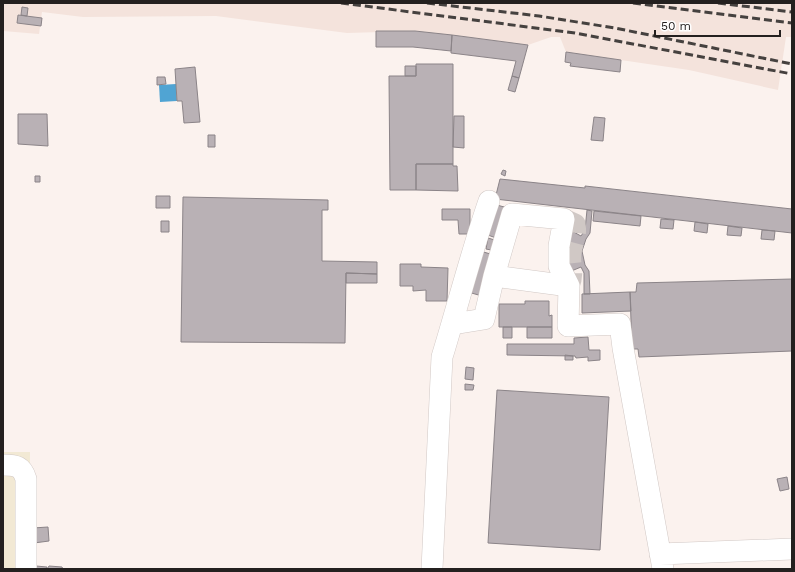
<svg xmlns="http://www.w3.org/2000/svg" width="795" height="572" viewBox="0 0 795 572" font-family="'Work Sans',sans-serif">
  <rect width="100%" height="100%" fill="#fbf2ee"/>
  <!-- commercial -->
  <path fill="#f2e9d4" d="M3,452H30L29,569H3Z"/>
  <!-- built -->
  <path fill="#f4e3dc" d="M3,3H792V37H786L778,90L689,70L566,52L560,37H551L528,45L415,31L347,33L216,16L83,17L42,12L39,34L3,31Z"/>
  <!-- water -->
  <path fill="#50a4d3" d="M176,84L177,101L160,102L159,85Z"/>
  <!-- building -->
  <path fill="#b9b1b5" stroke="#8b8488" d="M22,7L28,8L27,16L21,15Z
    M18,15L42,18L41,26L17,23Z
    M376,31H415L452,35L451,51L413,47H376Z
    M452,35L528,45L519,78L512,76L516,61L451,53Z
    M566,52L621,60L620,72L570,66L571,63L565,62Z
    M416,64H453V164H416V190H390L389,76H416Z
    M405,66H416V76H405Z
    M195,67L200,122L184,123L182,101H177L175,69Z
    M512,76L519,78L515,92L508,90Z
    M157,77H165L166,84L157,85Z
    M18,114H47L48,146L18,144Z
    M454,116H464V148L453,147Z
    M594,117L605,118L603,141L591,140Z
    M208,135H215V147H208Z
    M416,164H453V166H457L458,191L416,190Z
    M503,170L506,171L505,176L501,174Z
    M35,176H40V182H35Z
    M500,179L585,188V186L792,209V233L495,199Z
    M156,196H170V208H156Z
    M183,197L328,200V210H322V261L377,262V274L346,273L345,343L181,342Z
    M493,204L508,208L499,239L485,234Z
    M442,209H470V234H459L458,220H442Z
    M587,210L592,211L590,233L586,239L582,251L585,265L589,271L590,294H584V273L581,267L569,272L566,240L570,230L581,236L585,230Z
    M594,211L641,216L640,226L593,221Z
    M661,219L674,220L673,229L660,228Z
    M161,221H169V232H161Z
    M695,222L708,224L707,233L694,231Z
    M728,226L742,228L741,236L727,235Z
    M762,230L775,231L774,240L761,239Z
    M488,238L498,241L496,251L486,249Z
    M480,251L494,255L482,296L468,292Z
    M400,264H421V267L448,268L447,301H426V290L413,291V286H400Z
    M346,273L377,274V283H346Z
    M792,279V351L639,357L638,349H632L630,292H636L637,283Z
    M630,292L631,311L582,313V294Z
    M525,301H549V316L552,315V327H499V304H525Z
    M503,327H512V338H503Z
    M527,327H552V338H527Z
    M588,337L589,350H600V360L588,361V357L576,358L575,356L507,355V344H574V338Z
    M565,355L573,356V360H565Z
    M466,367L474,368L473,380L465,379Z
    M465,384L474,385L473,390H465Z
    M497,390L609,397L600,550L488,543Z
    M787,477L789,489L780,491L777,479Z
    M48,527L49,541L34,543L33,528Z
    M36,566L47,567L46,569H36Z
    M49,566L62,567L63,569H47Z"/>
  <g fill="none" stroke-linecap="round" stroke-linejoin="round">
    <!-- minor-tunnel -->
    <path stroke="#d0c8c5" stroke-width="21" stroke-dasharray="21 10" stroke-linecap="butt" d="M564,219L575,224C577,234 573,242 571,252C569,265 575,272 569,286"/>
    <!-- minor casing -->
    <g stroke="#d1c8c5" stroke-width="22">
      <path id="minor" d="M494,276L512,214L564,219L559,246V266L569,286
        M453,324L484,319L494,276L569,286L568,326L620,324L623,348L663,569
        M3,465C16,465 22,466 26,479V569
        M660,554L792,549
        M432,569L442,357C458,305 471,253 489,201"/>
    </g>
    <!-- minor -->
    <use href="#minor" stroke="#fff" stroke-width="21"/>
    <!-- rail -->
    <path stroke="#45413f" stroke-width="3" stroke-dasharray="8 4" stroke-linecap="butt" d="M341,3L575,33L792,74
      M427,3L539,16L615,28L792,64
      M633,3L792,23
      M718,3L792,12"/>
  </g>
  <!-- border -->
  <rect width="795" height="572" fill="none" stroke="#24201f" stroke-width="8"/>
  <!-- scale -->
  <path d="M655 30v6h125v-6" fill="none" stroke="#24201f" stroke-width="2"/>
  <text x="661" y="30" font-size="12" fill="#24201f" stroke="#ffffff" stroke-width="3" paint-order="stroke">50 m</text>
</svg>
